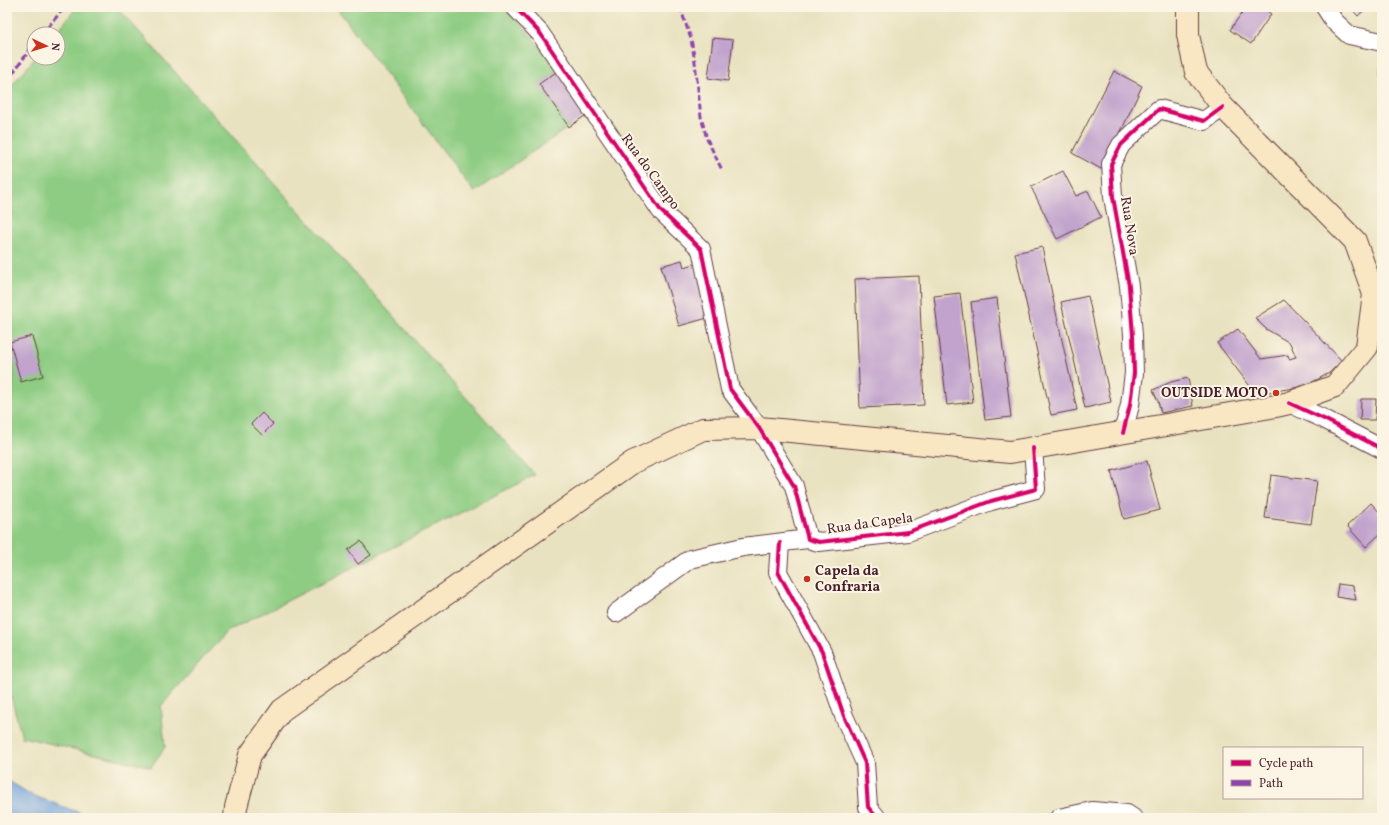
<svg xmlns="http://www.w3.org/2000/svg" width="1389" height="825" viewBox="0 0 1389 825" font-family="Vollkorn,serif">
  <rect width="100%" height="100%" fill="#fcf5e5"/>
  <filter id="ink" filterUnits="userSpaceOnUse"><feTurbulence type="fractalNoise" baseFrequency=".025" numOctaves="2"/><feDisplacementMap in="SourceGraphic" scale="8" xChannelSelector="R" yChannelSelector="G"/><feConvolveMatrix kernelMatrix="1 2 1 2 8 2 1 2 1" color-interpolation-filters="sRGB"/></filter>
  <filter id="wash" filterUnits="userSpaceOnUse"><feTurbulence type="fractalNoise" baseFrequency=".012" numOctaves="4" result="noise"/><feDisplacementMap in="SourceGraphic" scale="16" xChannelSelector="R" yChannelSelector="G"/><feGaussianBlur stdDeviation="0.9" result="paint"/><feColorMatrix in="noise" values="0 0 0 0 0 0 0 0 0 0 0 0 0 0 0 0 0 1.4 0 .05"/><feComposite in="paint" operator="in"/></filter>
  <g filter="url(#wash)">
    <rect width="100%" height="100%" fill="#e9e2c0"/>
    <!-- green -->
    <path fill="#8dcc82" stroke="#6c7656" d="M77,7H117L535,475L226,632L161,706L165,747L151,767L22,737L7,683V442L14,374L7,356V91L35,58H58V34H55Z
      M336,7H507L559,70L539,84L569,127L474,192Z"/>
    <!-- water -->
    <path fill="#6ea1d9" stroke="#5c6082" d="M7,780L32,795L94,818H7Z"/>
    <g id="blocks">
      <!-- building -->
      <path fill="#c1a3cd" d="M1246,7H1262L1271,14L1251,44L1230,30Z
        M1350,7H1367L1358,16Z
        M713,38L733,40L728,81L708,78Z
        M1381,55H1382V77H1380Z
        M559,70L589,113L569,127L539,84Z
        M1114,71L1142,86L1103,170L1072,153Z
        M1063,171L1076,196L1088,191L1101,217L1057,239L1031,187Z
        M1042,247L1077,410L1051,415L1015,253Z
        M682,260L684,267L695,264L711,317L679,326L661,266Z
        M919,276L924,405L860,408L855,279Z
        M960,293L973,402L947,405L934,296Z
        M1088,296L1111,402L1085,408L1061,302Z
        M997,298L1011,417L985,420L971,302Z
        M1284,300L1342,361L1329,373L1309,384L1294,388L1256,394L1217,343L1238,329L1261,359L1288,355L1289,359L1296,357L1290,343L1266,329L1255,318Z
        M32,336L43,376L21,382L10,342Z
        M1188,378L1193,406L1161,413L1158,401L1153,390L1171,382Z
        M1361,399H1376L1375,420H1360Z
        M262,413L273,424L262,435L251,424Z
        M1147,461L1160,510L1124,519L1111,471Z
        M1271,475L1317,481L1311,524L1265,518Z
        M1371,503L1382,515V532L1366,547L1347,526Z
        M361,541L371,555L358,564L348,550Z
        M1338,584L1353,586L1356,600L1336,597Z"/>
    </g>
  </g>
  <g filter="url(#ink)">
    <use href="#blocks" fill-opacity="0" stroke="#623c41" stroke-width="1"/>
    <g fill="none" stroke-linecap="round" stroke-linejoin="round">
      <!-- street casing -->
      <g stroke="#623c41" stroke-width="20">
        <path id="street" d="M515,7L540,33L661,211L701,249L730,389L759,428L794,486L808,539L819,542L908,532L991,501L1036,489L1033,448
          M1325,7L1334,21L1349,35L1382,42
          M1289,403L1324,419L1382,449
          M1123,433L1130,405L1134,373L1133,335L1129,286L1113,197L1111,164L1121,145L1159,109L1204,121L1223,107
          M780,543L778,572L822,652L844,716L865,763L868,807L877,818
          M616,613L690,559L743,547L808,539
          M1059,818L1092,811L1127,814L1133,818"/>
      </g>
      <!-- secondary casing -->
      <g stroke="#623c41" stroke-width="24">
        <path id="secondary" d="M235,818L236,807L250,755L282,710L633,462L703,429L759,428L1010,452L1276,406L1289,403L1335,386L1367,347L1374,294L1355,241L1223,107L1196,72L1188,35V7"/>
      </g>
      <!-- street -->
      <use href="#street" stroke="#fff" stroke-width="18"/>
      <!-- secondary -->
      <use href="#secondary" stroke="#f9e7c3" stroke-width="22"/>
      <!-- quiet -->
      <path stroke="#8e44ad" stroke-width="3" stroke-dasharray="6 3" stroke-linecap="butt" d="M680,7L691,39L695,62L701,117L707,139L722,170
        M42,34L65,7
        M7,81L34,44"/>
      <!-- cycleway casing -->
      <g stroke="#fcf5e5" stroke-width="6">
        <path id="cycleway" d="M515,7L540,33L661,211L701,249L730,389L759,428L794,486L808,539L819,542L908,532L991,501L1036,489L1033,448
          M1289,403L1324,419L1382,449
          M1123,433L1130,405L1134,373L1133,335L1129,286L1113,197L1111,164L1121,145L1159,109L1204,121L1223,107
          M780,543L778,572L822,652L844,716L865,763L868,807L877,818"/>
      </g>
      <!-- cycleway -->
      <use href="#cycleway" stroke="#d6006c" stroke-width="4"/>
    </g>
  </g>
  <!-- markers -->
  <g fill="#c8321e" stroke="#fcf5e5" stroke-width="1.5">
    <circle cx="1276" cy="393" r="4"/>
    <circle cx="807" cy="579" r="4"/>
  </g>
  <g text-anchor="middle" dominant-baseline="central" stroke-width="4" stroke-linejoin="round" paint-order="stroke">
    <!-- street labels -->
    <g font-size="14" fill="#4a1f2b" stroke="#fcf5e5">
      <text transform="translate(650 172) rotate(54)">Rua do Campo</text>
      <text transform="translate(1129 226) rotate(81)">Rua Nova</text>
      <text transform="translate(870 524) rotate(-8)">Rua da Capela</text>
    </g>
    <!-- poi labels -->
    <g font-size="14" font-weight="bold" fill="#4a1f2b" stroke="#fcf5e5" text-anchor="end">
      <text x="1268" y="393">OUTSIDE MOTO</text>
      <text x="815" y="571" text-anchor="start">Capela da<tspan x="815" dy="16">Confraria</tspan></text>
    </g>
  </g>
  <!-- margin -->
  <rect width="1389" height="825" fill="none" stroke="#fcf5e5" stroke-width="24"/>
  <!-- legend -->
  <rect x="1223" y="747" width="140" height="52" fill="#fcf5e5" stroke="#b59f9b"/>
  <rect x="1231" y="760" width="20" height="6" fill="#d6006c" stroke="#b59f9b"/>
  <text x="1259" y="767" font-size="12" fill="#4a1f2b">Cycle path</text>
  <rect x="1231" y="780" width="20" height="6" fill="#8e44ad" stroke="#b59f9b"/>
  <text x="1259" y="787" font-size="12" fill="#4a1f2b">Path</text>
  <!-- north arrow -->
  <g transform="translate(46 46) rotate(94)"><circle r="19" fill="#fcf5e5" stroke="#b59f9b"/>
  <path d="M0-3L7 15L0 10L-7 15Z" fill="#c8321e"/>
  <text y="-6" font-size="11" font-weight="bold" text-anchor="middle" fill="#4a1f2b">N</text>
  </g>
</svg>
